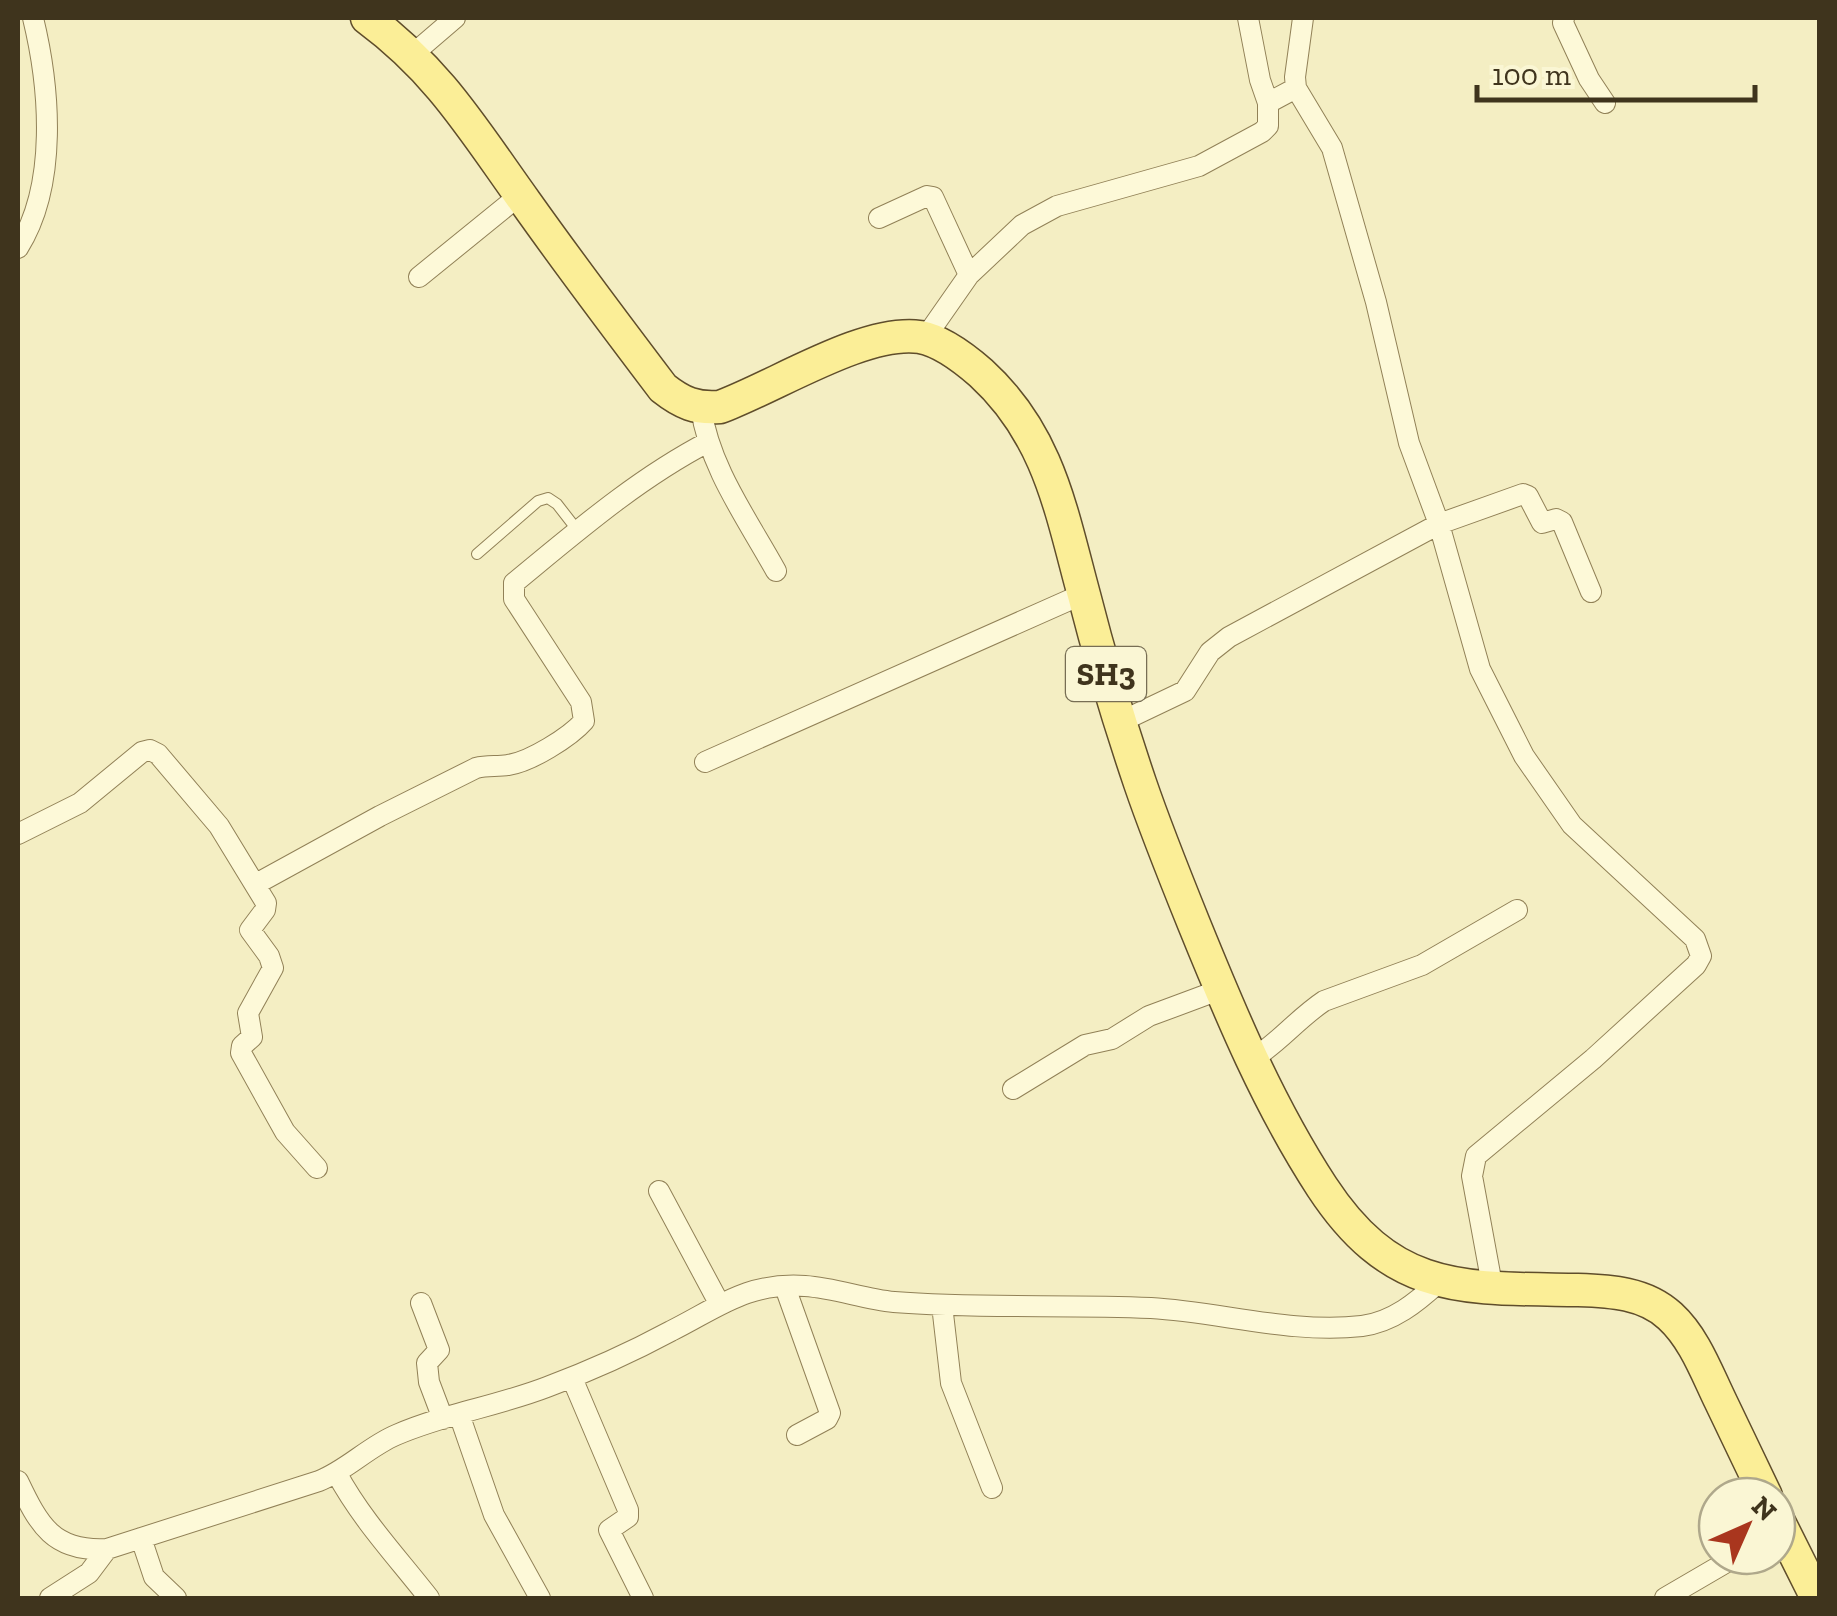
<svg xmlns="http://www.w3.org/2000/svg" width="1837" height="1616" viewBox="0 0 1837 1616" font-family="'Zilla Slab',serif">
  <rect width="100%" height="100%" fill="#f4eec3"/>
  <g fill="none" stroke-linecap="round" stroke-linejoin="round">
    <!-- service casing -->
    <g stroke="#918157" stroke-width="12">
      <path id="service" d="M477,554L538,501L548,498L557,504L578,531"/>
    </g>
    <!-- minor casing -->
    <g stroke="#918157" stroke-width="22">
      <path id="minor" d="M1248,18L1260,80L1268,103
        M1303,18L1295,77L1296,88L1332,148L1376,302L1409,443L1439,524L1480,669L1524,756L1572,825L1695,939L1701,956L1696,965L1593,1059L1476,1156L1472,1176L1493,1290
        M1564,18L1563,23L1589,79L1605,103
        M413,54L455,18
        M879,218L927,196L933,197L969,275
        M18,248C58,185 50,88 33,18
        M419,277L520,195
        M925,338L969,275L1022,225L1057,206L1199,166L1262,132L1268,126V103L1296,88
        M701,408C709,467 748,520 776,571
        M1120,722L1185,691L1210,652L1229,637L1439,524L1523,494L1528,496L1542,523L1556,519L1562,522L1591,592
        M705,762L1083,594
        M18,834L80,803L142,752L150,750L158,754L219,826L266,903L265,910L250,930L269,956L273,968L248,1013L252,1037L242,1046L241,1053L285,1132L317,1168
        M256,884L380,816L476,768C488,765 497,767 508,765C530,762 570,737 584,721L581,702L514,599V583C576,532 637,479 708,442
        M1251,1060C1279,1043 1297,1019 1324,1001L1422,965L1517,910
        M1013,1089L1085,1045L1112,1039L1149,1016L1219,990
        M659,1191L719,1303
        M785,1287L830,1413L827,1419L797,1435
        M421,1303L439,1350L427,1363L429,1382L443,1419
        M942,1305L951,1383L992,1488
        M572,1378L628,1510V1517L609,1530L643,1598
        M459,1414L494,1515L540,1598
        M337,1474C362,1520 397,1557 429,1598
        M18,1481C39,1525 53,1552 107,1549L319,1481C347,1470 368,1447 396,1435C444,1414 498,1406 547,1387C590,1371 632,1352 671,1331C719,1307 747,1282 805,1286C835,1288 864,1299 894,1302C980,1309 1065,1304 1151,1308C1221,1312 1291,1334 1362,1326C1393,1322 1417,1302 1439,1282
        M141,1538L154,1577L176,1598
        M50,1598L89,1573L107,1549
        M1665,1598L1737,1556"/>
    </g>
    <!-- primary casing -->
    <g stroke="#5f4d2b" stroke-width="35">
      <path id="primary" d="M367,18C440,72 474,131 526,203C570,265 616,326 663,388C682,403 696,409 720,407C775,387 864,329 920,337C942,341 965,359 981,373C1049,435 1061,511 1084,595C1100,658 1119,721 1140,783C1156,830 1175,877 1194,924C1231,1015 1268,1104 1322,1187C1393,1295 1463,1288 1578,1290C1611,1291 1645,1293 1670,1316C1694,1338 1706,1371 1720,1400C1735,1432 1751,1464 1766,1496
        M1777,1518L1817,1598"/>
    </g>
    <!-- service -->
    <use href="#service" stroke="#fdf9d8" stroke-width="10"/>
    <!-- minor -->
    <use href="#minor" stroke="#fdf9d8" stroke-width="20"/>
    <!-- primary -->
    <use href="#primary" stroke="#fbee97" stroke-width="32"/>
  </g>
  <g text-anchor="middle" dominant-baseline="central" stroke-width="9" stroke-linejoin="round" paint-order="stroke">
    <!-- shield labels -->
    <rect fill="#faf6d4" stroke="#776e54" stroke-width="2.5" x="1066" y="647" width="80" height="54" rx="8"/>
    <g font-size="32" font-weight="bold" fill="#3f341d">
      <text x="1106" y="674">SH3</text>
    </g>
  </g>
  <!-- border -->
  <rect width="1837" height="1616" fill="none" stroke="#3f341d" stroke-width="40"/>
  <!-- north arrow -->
  <g transform="translate(1747 1526) rotate(45)"><circle r="48" fill="#faf6d4" stroke="#afa88b" stroke-width="2.5"/>
  <path d="M0-8L18 38L0 25L-18 38Z" fill="#a9361e"/>
  <text y="-15" font-size="28" font-weight="bold" text-anchor="middle" fill="#3f341d">N</text>
  </g>
  <!-- scale -->
  <path d="M1477 85v15h278v-15" fill="none" stroke="#3f341d" stroke-width="5"/>
  <text x="1492" y="85" font-size="30" fill="#3f341d" stroke="#faf6d4" stroke-width="8" paint-order="stroke">100 m</text>
</svg>
